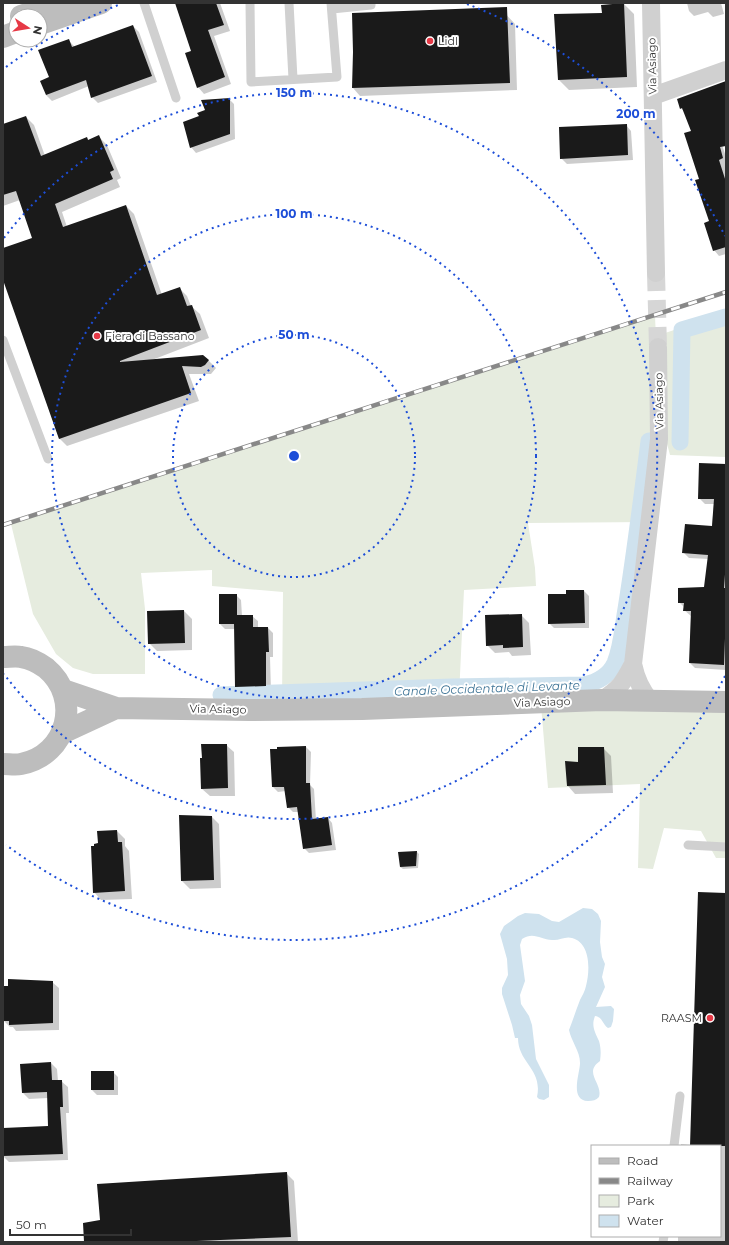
<svg xmlns="http://www.w3.org/2000/svg" width="729" height="1245" viewBox="0 0 729 1245" font-family="Montserrat,sans-serif">
  <rect width="100%" height="100%" fill="#fff"/>
  <!-- green -->
  <path fill="#e6ecdf" d="M726,313V457L670,455L665,436V333Z
    M655,316L658,383L648,522L528,523L535,568L536,586L464,590L459,696L282,702L283,592L212,586V570L141,573L145,609V674H93L73,668L56,654L33,614L11,524Z
    M541,705L726,708V858H716L701,831L664,828L653,869L638,868L640,784L548,788Z"/>
  <!-- water -->
  <path fill="#cfe2ee" d="M583,908L592,909L598,914L601,921L600,942L602,957L605,964L602,977L605,987L596,1007L611,1006L614,1009L613,1021L611,1027L608,1028C602,1024 603,1017 595,1016C591,1026 595,1032 599,1041C601,1048 601,1054 600,1061C583,1073 603,1083 599,1097C596,1100 593,1101 588,1101C569,1100 580,1073 580,1063C580,1051 571,1041 569,1030C573,1020 576,1010 580,1000C582,996 585,991 586,986C590,971 591,943 572,938C566,936 560,940 554,940C541,941 535,931 522,939L520,945L525,981L520,995L521,1004L529,1016L532,1025L536,1059L549,1085V1097L544,1100L539,1099L537,1097C543,1069 518,1063 518,1038H515L512,1025L502,994V988L508,975L507,959L500,934L504,926L518,916L525,913L539,914L552,921L559,922Z"/>
  <!-- shadow -->
  <path fill="#0003" d="M184,3H220L230,31L214,36L231,84L204,94L198,87Z
    M687,3H721L724,14L713,17L708,12L694,16L689,11Z
    M624,4L634,14L637,87L569,90L559,80L603,14Z
    M501,9L515,24L517,90L360,96L353,88Z
    M133,26L139,32L157,82L98,103L92,97L89,86L52,101L46,95L68,40L75,47Z
    M726,82V122L717,129L726,157V254L719,256L714,250L710,222L700,180L692,132L685,112L681,108Z
    M229,99L234,104L235,139L196,153L191,147L201,117Z
    M26,117L34,125L45,156L87,138L89,141L99,137L107,145L121,178L117,180L120,187L62,212L67,227L126,206L134,214L162,295L179,288L187,296L191,306L200,314L209,338L152,360H208L216,368L211,374H189L199,401L67,446L59,438L3,277V249L33,239L20,200L3,206V125Z
    M626,125L631,131L633,160L567,164L561,158Z
    M726,465V670L695,668L690,663L691,616L684,610L685,608L679,602L705,588L709,559L689,558L683,552L712,527L714,504H705L699,498Z
    M584,591L589,596V628H554L549,623L567,594Z
    M236,595L241,600L242,616H252L258,621V628H268L273,633V657H270L271,691L241,692L236,686L235,629H225L220,624Z
    M184,611L192,619V650L157,651L149,643Z
    M521,615L529,623L531,655L512,656L509,652L495,653L487,645Z
    M226,745L234,752L235,796H210L202,789L203,759Z
    M306,747L311,752L310,785L314,789L316,820L328,818L332,823L336,850L309,853L304,848L299,812H293L288,807L286,791L278,792L273,787Z
    M603,748L611,756L613,793L575,794L568,786L579,763Z
    M180,816L212,817L219,824L221,888L190,889L182,881Z
    M117,831L125,839V846L129,851L132,899L101,900L94,892Z
    M417,852L419,854L418,868L403,869L400,867Z
    M726,894V1242H678V1236H720V1146H681V1144L691,1145Z
    M52,982L59,988V1030L16,1031L13,1027H10L4,1021Z
    M51,1063L57,1069L58,1081H61L68,1087L69,1113H66L68,1160L9,1162L3,1156V1129L49,1127L48,1098L29,1099L23,1093Z
    M113,1072L118,1077V1095H97L92,1090Z
    M286,1173L294,1181L298,1242H85L101,1221Z"/>
  <g fill="none" stroke-linecap="round" stroke-linejoin="round">
    <!-- canal -->
    <path stroke="#cfe2ee" stroke-width="17" d="M680,442L682,330L726,317
      M221,695L452,687L584,685C598,682 609,676 615,663C622,646 623,626 626,609C635,553 642,497 649,441"/>
  </g>
  <!-- building -->
  <path fill="#1a1a1a" d="M175,3H216L224,25L208,30L225,77L197,88L185,53L191,51Z
    M624,3L627,77L558,80L554,14L602,13L601,5Z
    M507,7L510,83L352,88L353,52L352,13Z
    M133,25L152,76L91,98L86,80L46,95L40,81L49,77L38,50L69,39L72,47Z
    M726,81V146L720,147L723,158L719,160L726,182V247L713,251L704,223L709,221L695,180L699,179L684,133L691,131L682,108L680,109L677,99Z
    M230,98V134L190,148L183,122L199,116L197,113L205,110L201,100Z
    M26,116L41,156L87,137L88,140L99,135L114,170L110,172L113,179L55,204L63,227L126,205L157,295L180,287L187,306L192,305L201,330L120,361V362L203,355L209,360L205,365L201,367L182,366L191,393L59,439L3,280V248L32,238L16,191L3,195V124Z
    M627,124L628,155L560,159L559,127Z
    M699,463L726,464V561L724,588H726V612L724,665L689,663L691,611H683L684,603H678V588L704,587L708,555L682,553L685,524L712,526L714,499H698Z
    M566,590H584L585,623L548,624V594H566Z
    M219,594H237V615H253V627H268L269,652H266V686L235,687L234,624H219Z
    M184,610L185,643L148,644L147,611Z
    M522,614L523,647L503,648V645L486,646L485,615Z
    M201,744H227L228,788L201,789L200,758H202Z
    M306,746V783H310L312,819L328,817L332,845L303,849L297,807L287,808L284,787H272L270,749H277V747Z
    M578,747H604L606,785L567,786L565,761L578,762Z
    M179,815L212,816L214,880L181,881Z
    M117,830L118,842H122L125,891L93,893L91,846H94V844L98,843L97,831Z
    M417,851L416,866L400,867L398,852Z
    M698,892L726,893V1146H690Z
    M8,979L53,981V1023L9,1025V1021H3V986H8Z
    M51,1062L52,1080H62L63,1107H60L63,1154L3,1156V1128L48,1126L47,1092L22,1093L20,1064Z
    M91,1071H114V1090H91Z
    M287,1172L291,1237L173,1242H84L83,1223L100,1220L97,1184Z"/>
  <g fill="none" stroke-linecap="round" stroke-linejoin="round">
    <!-- minor-tunnel -->
    <path stroke="#d6d6d6" stroke-width="18" stroke-dasharray="18 9" stroke-linecap="butt" d="M656,273L658,347"/>
    <!-- service -->
    <path stroke="#d0d0d0" stroke-width="9" d="M144,3L176,98
      M250,3L251,82L337,77L331,3
      M289,3L293,79
      M332,9L371,5V3
      M3,340L48,459
      M688,845L726,847
      M674,1146L680,1096
      M663,1242L664,1236"/>
    <!-- minor -->
    <path stroke="#d0d0d0" stroke-width="18" d="M651,3L656,273
      M653,96L726,70
      M633,664C636,678 640,689 650,700
      M602,700C621,687 623,683 633,664L659,439L658,347"/>
    <!-- secondary -->
    <path stroke="#bdbdbd" stroke-width="22" d="M21,16L57,4
      M40,24L101,3
      M3,37L16,32
      M3,657C9,657 16,656 21,657C30,658 39,663 46,668C82,698 68,755 21,764C16,765 9,764 3,764
      M63,690L116,708L249,710L362,709L602,700L726,702
      M62,733L116,708"/>
    <!-- rail casing -->
    <g stroke="#888" stroke-width="4.5">
      <path id="rail" d="M3,525L726,292"/>
    </g>
    <!-- rail -->
    <use href="#rail" stroke="#fff" stroke-width="3" stroke-dasharray="9" stroke-linecap="butt"/>
  </g>
  <!-- distance rings -->
  <g fill="none" stroke="#1d4ed8" stroke-width="2" stroke-dasharray="2 4">
    <circle cx="294" cy="456" r="121"/>
    <circle cx="294" cy="456" r="242"/>
    <path d="M4 238A363 363 0 1 1 4 674"/>
    <path d="M725 676A484 484 0 0 1 6 845M6 67A484 484 0 0 1 121 4M467 4A484 484 0 0 1 725 236"/>
  </g>
  <!-- markers -->
  <g fill="#e63946" stroke="#fff" stroke-width="1.5">
    <circle cx="430" cy="41" r="4"/>
    <circle cx="97" cy="336" r="4"/>
    <circle cx="710" cy="1018" r="4"/>
  </g>
  <g text-anchor="middle" dominant-baseline="central" stroke-width="4" stroke-linejoin="round" paint-order="stroke">
    <!-- poi labels -->
    <g font-size="11" fill="#333" stroke="#fff" text-anchor="start">
      <text x="438" y="41">Lidl</text>
      <text x="105" y="336">Fiera di Bassano</text>
      <text x="702" y="1018" text-anchor="end">RAASM</text>
    </g>
    <!-- street labels -->
    <g font-size="11" fill="#333" stroke="#fff">
      <text transform="translate(652 66) rotate(-91)">Via Asiago</text>
      <text transform="translate(659 401) rotate(-91)">Via Asiago</text>
      <text transform="translate(542 702) rotate(-2)">Via Asiago</text>
      <text transform="translate(218 709) rotate(1)">Via Asiago</text>
    </g>
    <!-- water labels -->
    <g font-size="12" font-style="italic" fill="#3f7597" stroke="#fff">
      <text transform="translate(487 688) rotate(-2)">Canale Occidentale di Levante</text>
    </g>
  </g>
  <circle cx="294" cy="456" r="6" fill="#1d4ed8" stroke="#fff" stroke-width="2"/>
  <g font-size="12" text-anchor="middle" font-weight="bold" fill="#1d4ed8" stroke="#fff" stroke-width="4" stroke-linejoin="round" paint-order="stroke">
    <text x="294" y="97">150 m</text>
    <text x="636" y="118">200 m</text>
    <text x="294" y="218">100 m</text>
    <text x="294" y="339">50 m</text>
  </g>
  <!-- border -->
  <rect width="729" height="1245" fill="none" stroke="#333333" stroke-width="8"/>
  <!-- legend -->
  <rect x="591" y="1145" width="130" height="92" fill="#ffffff" stroke="#adadad"/>
  <rect x="599" y="1158" width="20" height="6" fill="#bdbdbd" stroke="#adadad"/>
  <text x="627" y="1165" font-size="12" fill="#333333">Road</text>
  <rect x="599" y="1178" width="20" height="6" fill="#888888" stroke="#adadad"/>
  <text x="627" y="1185" font-size="12" fill="#333333">Railway</text>
  <rect x="599" y="1195" width="20" height="12" fill="#e6ecdf" stroke="#adadad"/>
  <text x="627" y="1205" font-size="12" fill="#333333">Park</text>
  <rect x="599" y="1215" width="20" height="12" fill="#cfe2ee" stroke="#adadad"/>
  <text x="627" y="1225" font-size="12" fill="#333333">Water</text>
  <!-- north arrow -->
  <g transform="translate(28 28) rotate(102)"><circle r="19" fill="#ffffff" stroke="#adadad"/>
  <path d="M0-3L7 15L0 10L-7 15Z" fill="#e63946"/>
  <text y="-6" font-size="11" font-weight="bold" text-anchor="middle" fill="#333333">N</text>
  </g>
  <!-- scale -->
  <path d="M10 1229v6h121v-6" fill="none" stroke="#333333" stroke-width="2"/>
  <text x="16" y="1229" font-size="12" fill="#333333" stroke="#ffffff" stroke-width="3" paint-order="stroke">50 m</text>
</svg>
